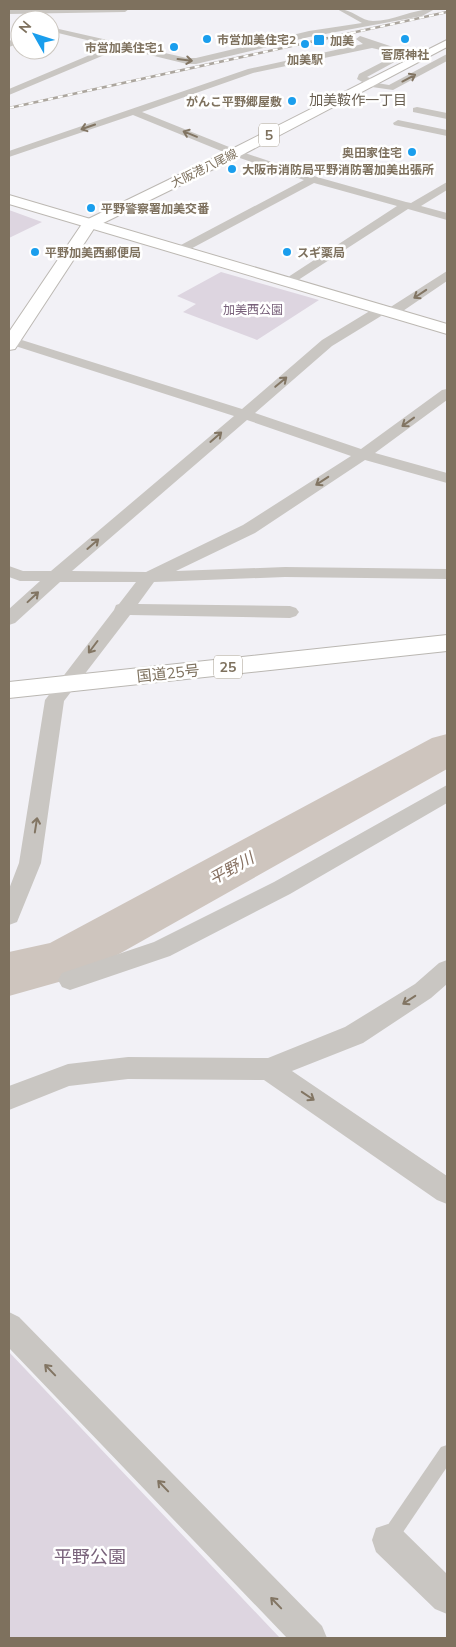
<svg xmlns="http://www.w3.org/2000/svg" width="456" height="1647" viewBox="0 0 456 1647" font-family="Mulish,'Noto Sans JP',sans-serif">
  <rect width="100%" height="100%" fill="#f2f1f6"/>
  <!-- green -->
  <path fill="#ddd5e0" d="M9,210L42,222L9,238Z
    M221,272L319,300L257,340L183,312L196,304L177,296Z
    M9,1352L280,1638H9Z"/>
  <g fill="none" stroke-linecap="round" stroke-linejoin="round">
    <!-- river -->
    <path fill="#cec5be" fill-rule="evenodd" d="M447,734V769L80,976L9,996V952L50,943L432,738Z"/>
    <!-- secondary casing -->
    <g stroke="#bcb8b2" stroke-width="2">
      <path id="secondary" d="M9,195L447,324V334L9,204Z"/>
    </g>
    <!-- primary casing -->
    <g stroke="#bcb8b3" stroke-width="2">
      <path id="primary" d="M447,40V47L240,156L95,227L15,349L9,350V332L84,221L230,150Z"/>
    </g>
    <!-- highway casing -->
    <g stroke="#bab7b2" stroke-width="2">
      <path id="highway" d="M447,635V651L9,698V682Z"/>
    </g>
    <!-- lane -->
    <path fill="#c9c6c2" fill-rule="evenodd" d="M447,1445V1467L395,1544L389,1547L383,1544L380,1538L383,1532L441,1447Z"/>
    <!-- street -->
    <path fill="#c9c6c2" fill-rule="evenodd" d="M9,9H129L125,12L9,14Z
      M337,9C351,8 361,21 373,21C394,21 415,8 435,9L422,16L309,37L196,64H187L121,48L9,95V89L111,46L50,31V27L187,58H196L309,31L362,23Z
      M360,36L411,53L367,77L376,80L377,83L389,85L447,54V61L393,90L365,86L364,83L357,79L359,74L398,54L372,48L253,73L142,112L239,151L317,177L406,202L411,203L447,182V190L421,206L447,213V220L408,209L292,284L288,285L282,281L397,206L314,183L183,253L177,249L179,246L304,180L231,155L133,115L9,157V151L248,69L363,44L356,39Z
      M20,37V43L9,47V41Z
      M417,107L447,113V119L413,112V108Z
      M398,120L447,130V136L394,125L393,123Z
      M447,271V281L397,315L392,316L386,313L332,346L255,413L361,449L442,390L447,389V400L375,453L447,473V483L365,460L255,533L176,571L285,567L447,569V579L285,577L154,582L138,604L290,606L296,608L299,612L296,616L290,618L130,615L64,701L41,863L17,922L9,925V889L19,863L45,700L114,610L116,605L119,604L136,582H60L15,623L9,625V609L40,581H20L9,577V566L23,571H51L234,416L9,344V336L242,409L322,340L378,306L383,305L389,308ZM247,420L351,456L243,525L146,572L72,571Z
      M447,785V803L290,894L170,956L70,990L62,987L58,980L62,973L154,942L274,882Z
      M447,960V984L431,998L363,1043L292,1071L447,1176V1204L437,1200L264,1080L128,1079L69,1086L9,1110V1086L68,1064L128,1057L268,1058L345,1027L415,984L439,963Z
      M9,1312L19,1317L322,1626L327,1638H287L9,1348Z
      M388,1524L400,1528L447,1574V1614L435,1609L376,1552L372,1540L376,1528Z"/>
    <!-- secondary -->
    <use href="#secondary" fill="#fff" fill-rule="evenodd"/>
    <!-- primary -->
    <use href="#primary" fill="#fff" fill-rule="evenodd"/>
    <!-- highway -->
    <use href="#highway" fill="#fff" fill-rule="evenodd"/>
    <!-- rail casing -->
    <g stroke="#aca69e" stroke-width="2.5">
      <path id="rail" d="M9,108L447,12"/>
    </g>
    <!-- rail -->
    <use href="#rail" stroke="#fff" stroke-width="2" stroke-dasharray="5" stroke-linecap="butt"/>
  </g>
  <!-- one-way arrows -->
  <defs><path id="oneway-shaft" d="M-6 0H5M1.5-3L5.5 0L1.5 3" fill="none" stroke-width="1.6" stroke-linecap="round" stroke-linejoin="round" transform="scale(1.25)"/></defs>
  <g stroke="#827563">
    <use href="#oneway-shaft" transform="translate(185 60) rotate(7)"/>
    <use href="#oneway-shaft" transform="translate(409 78) rotate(-28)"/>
    <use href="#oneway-shaft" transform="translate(88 127) rotate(161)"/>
    <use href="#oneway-shaft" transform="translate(190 134) rotate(-158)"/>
    <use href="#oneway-shaft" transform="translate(420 294) rotate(146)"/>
    <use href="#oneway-shaft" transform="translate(281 382) rotate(-40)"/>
    <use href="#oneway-shaft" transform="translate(408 422) rotate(144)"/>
    <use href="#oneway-shaft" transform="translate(216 437) rotate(-41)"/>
    <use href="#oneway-shaft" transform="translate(322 481) rotate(147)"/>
    <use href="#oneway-shaft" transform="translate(93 544) rotate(-41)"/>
    <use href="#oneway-shaft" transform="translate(33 597) rotate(-43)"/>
    <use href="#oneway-shaft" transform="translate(93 647) rotate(127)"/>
    <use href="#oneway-shaft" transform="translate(36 825) rotate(-81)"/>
    <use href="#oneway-shaft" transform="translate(409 1000) rotate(147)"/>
    <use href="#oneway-shaft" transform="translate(308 1096) rotate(34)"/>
    <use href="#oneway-shaft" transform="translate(50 1370) rotate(-134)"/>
    <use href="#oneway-shaft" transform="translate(163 1486) rotate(-134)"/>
    <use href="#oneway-shaft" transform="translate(276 1603) rotate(-134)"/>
  </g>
  <!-- markers -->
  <g fill="#1a9eed" stroke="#fff" stroke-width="2">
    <circle cx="207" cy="39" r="5"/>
    <circle cx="405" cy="39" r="5"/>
    <rect x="313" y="34" width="12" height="12" rx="2.5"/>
    <circle cx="305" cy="44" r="5"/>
    <circle cx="174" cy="47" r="5"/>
    <circle cx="292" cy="101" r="5"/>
    <circle cx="412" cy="152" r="5"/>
    <circle cx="232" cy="169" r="5"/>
    <circle cx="91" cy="208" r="5"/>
    <circle cx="35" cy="252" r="5"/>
    <circle cx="287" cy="252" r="5"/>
  </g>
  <g text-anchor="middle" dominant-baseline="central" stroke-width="5" stroke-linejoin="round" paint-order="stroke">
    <!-- far-poi labels -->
    <g font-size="12" font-weight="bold" fill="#7e715e" stroke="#fff" text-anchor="start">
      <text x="217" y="39">市営加美住宅2</text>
      <text x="330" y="40">加美</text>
      <text x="164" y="47" text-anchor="end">市営加美住宅1</text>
      <text x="405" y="54" text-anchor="middle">菅原神社</text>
      <text x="305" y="59" text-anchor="middle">加美駅</text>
      <text x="282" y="101" text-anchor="end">がんこ平野郷屋敷</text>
      <text x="402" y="152" text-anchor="end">奥田家住宅</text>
      <text x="242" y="169">大阪市消防局平野消防署加美出張所</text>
      <text x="101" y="208">平野警察署加美交番</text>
      <text x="45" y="252">平野加美西郵便局</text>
      <text x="297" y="252">スギ薬局</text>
    </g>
    <!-- far-street labels -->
    <g font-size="12" fill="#7e715e" stroke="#fff">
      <text transform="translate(204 168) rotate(-26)">大阪港八尾線</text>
    </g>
    <!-- far-park labels -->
    <g font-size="12" fill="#79627b" stroke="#fff">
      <text x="253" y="309">加美西公園</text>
    </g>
    <!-- far-neighbourhood labels -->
    <g font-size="14" fill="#695f51" stroke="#fff">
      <text x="358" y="100">加美鞍作一丁目</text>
    </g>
    <!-- shield labels -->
    <g fill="#fff" stroke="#a59c8e" stroke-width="1">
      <rect x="259" y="123.5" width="20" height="23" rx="4"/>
      <rect x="214" y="655.5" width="28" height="23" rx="4"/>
    </g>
    <g font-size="14" font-weight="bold" fill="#7e715e">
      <text x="269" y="135">5</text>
      <text x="228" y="667">25</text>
    </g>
    <!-- street labels -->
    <g font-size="15" fill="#7e715e" stroke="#fff">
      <text transform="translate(168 673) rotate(-6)">国道25号</text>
    </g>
    <!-- water labels -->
    <g font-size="16" font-style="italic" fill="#887263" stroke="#fff">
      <text transform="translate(231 868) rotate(-29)">平野川</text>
    </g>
    <!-- near-park labels -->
    <g font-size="18" fill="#79627b" stroke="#fff">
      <text x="90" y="1556">平野公園</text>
    </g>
  </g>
  <!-- border -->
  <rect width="456" height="1647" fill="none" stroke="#7e715e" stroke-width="20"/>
  <!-- north arrow -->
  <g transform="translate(35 35) rotate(309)"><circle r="24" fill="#ffffff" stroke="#cbc6bf"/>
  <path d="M0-4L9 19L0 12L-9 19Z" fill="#1a9eed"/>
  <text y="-8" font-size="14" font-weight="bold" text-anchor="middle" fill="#7e715e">N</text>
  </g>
</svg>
